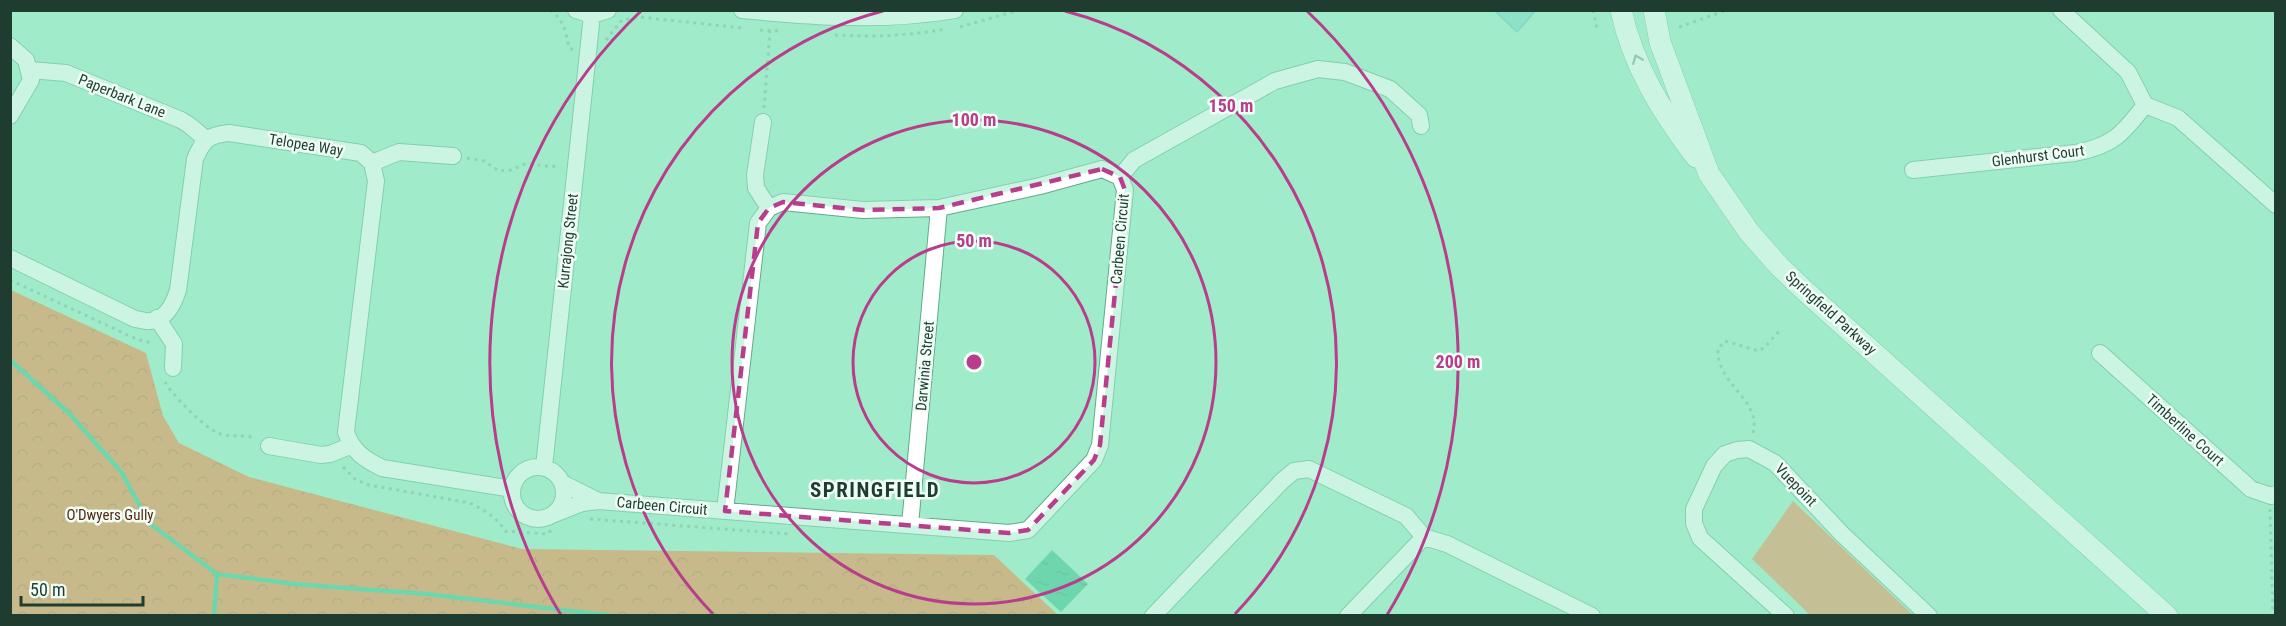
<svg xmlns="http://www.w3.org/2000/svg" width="2286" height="626" viewBox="0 0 2286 626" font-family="'Roboto Condensed',sans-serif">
  <defs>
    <pattern id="forest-crowns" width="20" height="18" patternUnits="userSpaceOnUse" patternTransform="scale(1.5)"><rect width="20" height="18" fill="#f77b3d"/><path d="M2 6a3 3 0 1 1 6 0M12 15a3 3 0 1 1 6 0" fill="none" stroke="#c76634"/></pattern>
    <pattern id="water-ripples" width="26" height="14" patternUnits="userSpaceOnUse" patternTransform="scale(1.5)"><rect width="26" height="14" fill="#32bb8b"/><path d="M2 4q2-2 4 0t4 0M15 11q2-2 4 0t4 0" fill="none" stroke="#2a9972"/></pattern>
  </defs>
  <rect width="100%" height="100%" fill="#a0ecca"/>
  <!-- forest -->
  <path fill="url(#forest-crowns)" d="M11,290L146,353L163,416L179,443L249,477L522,549L994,555L1058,615H11Z"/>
  <!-- green -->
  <path fill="#f18857" d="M1793,501L1913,615H1810L1752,559Z"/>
  <!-- water -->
  <path fill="url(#water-ripples)" d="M1052,550L1088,584L1061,612L1025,579Z"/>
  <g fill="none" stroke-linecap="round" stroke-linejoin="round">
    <!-- stream -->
    <path stroke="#32bb8b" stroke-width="4.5" d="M10,360L69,413L122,473L149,523L217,574L294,584L427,594L614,616
      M214,616L217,574"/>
  </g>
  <!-- building -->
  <path fill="#79d3c7" stroke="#62bcb1" stroke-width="1.5" d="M1494,10H1536L1517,32Z"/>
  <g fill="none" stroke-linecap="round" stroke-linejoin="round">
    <!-- minor casing -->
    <g stroke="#60ab8b" stroke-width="18">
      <path id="minor" d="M576,10L592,15L608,10
        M742,10C813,17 884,22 955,10
        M2061,10L2128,72L2145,105L2178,118L2276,205
        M10,46L26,60L31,80L10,116
        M30,70L66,73L181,120L189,125L207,140
        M763,122L755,175L756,188L769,208
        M372,163L399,152L453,156
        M1913,170L2075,153C2112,146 2122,135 2145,105
        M1120,177L1134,160L1275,81L1318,69L1345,72L1390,89L1419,115L1421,126
        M10,258L135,319C139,319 145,322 150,321C166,320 174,303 178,290L195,159C203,140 208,135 229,133L361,153L372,163L376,181L346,432C352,451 364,459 382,468L512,489
        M157,318L174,344L173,368
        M2100,353L2251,489L2271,496L2276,494
        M269,446L321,455L330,454L350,446
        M512 493a26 26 0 1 1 52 0a26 26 0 1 1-52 0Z
        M544,467L592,15
        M562,483L598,501
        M554,514L582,503L598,501L1009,533L1028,530L1094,460L1100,445L1125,190L1120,177L1102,169L1040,186L939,208L863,210L783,202L769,208L758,223L725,511
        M910,525L939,208
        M1153,616L1282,481L1294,471L1309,469L1406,516L1424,537L1447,544L1592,616
        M1348,616L1424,537
        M1786,616L1700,538L1694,523V509L1714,466L1725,454L1737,450L1749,449L1775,463L1842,534L1929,616"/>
    </g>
    <!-- major casing -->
    <g stroke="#60ab8b" stroke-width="22">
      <path id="major" d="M1621,10C1633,66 1662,112 1696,157
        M1654,10L1660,42L1709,174L1749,232L1779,266L1804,290L2167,616"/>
    </g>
    <!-- path -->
    <path stroke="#78b69b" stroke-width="3" stroke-dasharray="3 4.5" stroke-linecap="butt" d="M550,10C564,20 566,32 569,48L574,50
      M1593,10L1597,29
      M960,27L1019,10
      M1679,27L1727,10
      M760,30L778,31
      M835,35C871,37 909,36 945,29
      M606,40L622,20L639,17L742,28
      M764,108L770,31
      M467,158L484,161L499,171L511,170L525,164L560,167
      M10,280L134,338L146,342H154
      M165,382C171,394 205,428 218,433C230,438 244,434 255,438
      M1753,433C1762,400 1716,384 1718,349L1725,341L1759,351L1765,347L1781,329
      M343,467L356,480L369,485L470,503C484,510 497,517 505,531L547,534L553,529
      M2270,509L2273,616
      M590,519L790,534"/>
    <!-- minor -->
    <use href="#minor" stroke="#fff" stroke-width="16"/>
    <!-- major -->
    <use href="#major" stroke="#fff" stroke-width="21"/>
  </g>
  <!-- one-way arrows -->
  <defs><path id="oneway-chevron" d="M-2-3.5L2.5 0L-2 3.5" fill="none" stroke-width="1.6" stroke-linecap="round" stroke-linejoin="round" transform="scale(1.5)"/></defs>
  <use stroke="#8e9e98" href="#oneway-chevron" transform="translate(1637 59) rotate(-112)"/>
  <!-- marked area -->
  <path d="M0 0H2286V626H0ZM1102,169L1120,177L1125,190L1100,445L1094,460L1028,530L1009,533L725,511L758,223L769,208L783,202L863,210L939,208Z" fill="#a0ecca" fill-opacity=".55" fill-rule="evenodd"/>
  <path fill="none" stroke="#b93d8d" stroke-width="4.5" stroke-dasharray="12 8" stroke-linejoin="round" d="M1102,169L1120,177L1125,190L1100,445L1094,460L1028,530L1009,533L725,511L758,223L769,208L783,202L863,210L939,208Z"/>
  <!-- distance rings -->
  <g fill="none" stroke="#b93d8d" stroke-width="3">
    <circle cx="974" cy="362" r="121"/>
    <circle cx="974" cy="362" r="242"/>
    <path d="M713 614A363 363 0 0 1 883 11M1065 11A363 363 0 0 1 1235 614"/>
    <path d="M561 615A484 484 0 0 1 641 11M1307 11A484 484 0 0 1 1387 615"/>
  </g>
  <g text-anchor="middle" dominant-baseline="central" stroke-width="5" stroke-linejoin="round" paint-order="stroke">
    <!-- street labels -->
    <g font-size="15" fill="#1e3d30" stroke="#f0fef7">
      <text transform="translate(122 96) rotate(22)">Paperbark Lane</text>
      <text transform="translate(306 145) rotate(9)">Telopea Way</text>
      <text transform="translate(2038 156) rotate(-7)">Glenhurst Court</text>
      <text transform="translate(1120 239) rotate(-85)">Carbeen Circuit</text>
      <text transform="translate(568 241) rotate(-84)">Kurrajong Street</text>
      <text transform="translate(1831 313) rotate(42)">Springfield Parkway</text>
      <text transform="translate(925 366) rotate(-85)">Darwinia Street</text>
      <text transform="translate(2185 430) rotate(42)">Timberline Court</text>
      <text transform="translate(1796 485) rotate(46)">Vuepoint</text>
      <text transform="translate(662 506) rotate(5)">Carbeen Circuit</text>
    </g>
    <!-- park labels -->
    <g font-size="15" fill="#592810" stroke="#f0fef7">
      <text x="110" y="515">O'Dwyers Gully</text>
    </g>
    <!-- district labels -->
    <g font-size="21" font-weight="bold" letter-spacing="1.5" fill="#1e3d30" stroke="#f0fef7">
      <text x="875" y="490">SPRINGFIELD</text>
    </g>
  </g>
  <circle cx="974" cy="362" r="9" fill="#b93d8d" stroke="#f0fef7" stroke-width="3"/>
  <g font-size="18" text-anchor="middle" font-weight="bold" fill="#b93d8d" stroke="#f0fef7" stroke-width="5" stroke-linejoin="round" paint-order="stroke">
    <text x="1231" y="112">150 m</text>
    <text x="974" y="126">100 m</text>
    <text x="974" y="247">50 m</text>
    <text x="1458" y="368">200 m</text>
  </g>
  <!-- border -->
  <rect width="2286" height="626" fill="none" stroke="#1e3d30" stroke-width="24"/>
  <!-- scale -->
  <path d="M21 596v9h122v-9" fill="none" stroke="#1e3d30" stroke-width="3"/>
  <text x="30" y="596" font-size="18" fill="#1e3d30" stroke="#f0fef7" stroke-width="4.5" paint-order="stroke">50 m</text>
</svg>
